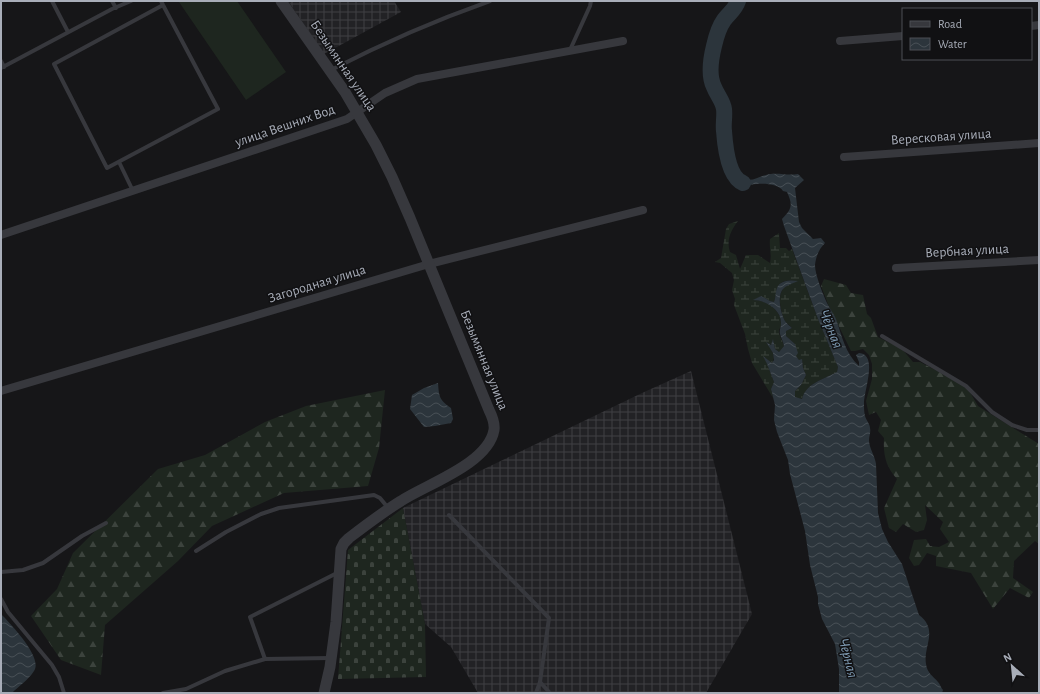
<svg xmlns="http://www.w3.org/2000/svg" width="1040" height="694" viewBox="0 0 1040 694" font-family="'Alegreya Sans',sans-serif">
  <defs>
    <pattern id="industrial-grid" width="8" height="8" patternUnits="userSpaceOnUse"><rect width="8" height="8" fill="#222225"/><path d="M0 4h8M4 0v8" fill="none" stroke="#3f3f43"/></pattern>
    <pattern id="forest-firs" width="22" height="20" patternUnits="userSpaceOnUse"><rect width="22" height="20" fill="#1e261f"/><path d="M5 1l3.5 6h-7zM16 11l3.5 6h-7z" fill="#3c433d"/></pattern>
    <pattern id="wetland-marsh" width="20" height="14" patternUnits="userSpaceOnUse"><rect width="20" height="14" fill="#1e261f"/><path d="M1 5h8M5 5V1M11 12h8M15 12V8" fill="none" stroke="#3c433d"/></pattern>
    <pattern id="cemetery-stones" width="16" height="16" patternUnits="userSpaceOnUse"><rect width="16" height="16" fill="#1e261f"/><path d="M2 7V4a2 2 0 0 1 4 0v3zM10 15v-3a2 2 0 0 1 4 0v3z" fill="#3c433d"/></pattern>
    <pattern id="water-waves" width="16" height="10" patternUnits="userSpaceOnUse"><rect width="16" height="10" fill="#2c353c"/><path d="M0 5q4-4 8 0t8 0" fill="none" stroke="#485056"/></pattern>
  </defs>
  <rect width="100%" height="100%" fill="#161618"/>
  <!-- industrial -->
  <path fill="url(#industrial-grid)" d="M288,1H394L401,12L324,54Z
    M691,371L752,614L706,693H478L451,647L425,624L403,508L642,393Z"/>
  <!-- forest -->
  <path fill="url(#forest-firs)" d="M824,279L846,285L851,293L863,295L867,314L871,318L878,337L902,349L913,362H920L962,384L971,394L978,406L1039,444V544L1035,541L1014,561L1013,578L1033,592L1029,598L1010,588L993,609L971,573L936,566V556L927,553L919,565L914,566L909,558L914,540L926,539L930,546L939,547L949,542L940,529L943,522L925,505L927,520L924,530L916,532L903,524L896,532L889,528L884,508L897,479C886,467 883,455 884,438L878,431L881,420L876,412L869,415L866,401L872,379V364L869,355L863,349L855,351H851L828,304L821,286Z
    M385,390L379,448L368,486L284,493L212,526L178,561L105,625L101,675L61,660L31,616L57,589L73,553L158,469L205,455L265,422L306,406Z"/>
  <!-- wetland -->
  <path fill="url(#wetland-marsh)" d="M738,221C731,230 726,240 730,252L736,255L740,269L746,255H758L770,263C772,254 769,249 770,239L779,233L780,248H786L789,251L792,249L818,319L838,367L837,372C824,379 806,383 802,399L794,397L795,391L801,385L806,375L803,368L802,360H799L796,356L795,344L786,336V331L792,328C790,326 787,323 785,321C781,313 777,297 783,289C786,285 792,283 797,281C776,278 779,287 774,302L770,301L761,296L754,300C766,300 782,310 781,325C781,327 779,329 779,331C779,336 783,341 784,346L779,352L775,349L773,340L771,345L767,343C770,349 777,355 772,363L764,357L767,364L774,382L771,389L773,398L752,363L748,349L745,334L734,305L735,299L732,290L734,280L732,273L720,263L715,262L721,258L726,229L729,224Z"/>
  <!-- cemetery -->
  <path fill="url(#cemetery-stones)" d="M403,508L425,624L426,677L338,679L348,550Z"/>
  <!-- garden -->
  <path fill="#1e261f" d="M181,1H237L286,72L246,100L179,2Z"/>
  <!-- water -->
  <path fill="url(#water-waves)" d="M730,167C734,171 739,177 745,179C752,182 759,176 766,175C777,172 787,176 798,174L804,180L795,188L799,222L802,228L813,239L821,238L825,243C819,249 816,256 815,265C815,275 823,294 827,303C830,309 834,314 836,319C842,336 845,353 859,366V362L856,355L859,353C879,354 863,393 864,404C864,408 864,412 865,416C866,420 870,424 870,428C871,432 869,436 869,440C869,448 875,456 876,464L878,513L882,529L888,542L902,564L919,615C939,630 923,646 926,664C927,673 933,676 938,682C940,684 941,688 943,690L942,693H839V669L835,644L822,619L818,604V597L810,565L805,531L790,474L788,460L777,432L774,420L775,405L771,389L774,382L767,364L763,356L772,363L774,360L773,353L766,342L771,345L773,339L775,349L779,352L784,346C783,341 781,338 780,334C779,330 781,328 781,324C782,310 766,300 753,300L761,296L770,301L774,302C776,297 775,293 777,288C780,280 791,280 798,281C794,283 787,285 784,288C776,295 781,314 785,321C787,324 790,326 792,328L786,331V336L795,344L798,353L796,356L799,360L802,359L803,368L806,375L801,385L795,391V397L802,399C806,383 824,379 837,372L838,367L818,319L784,226L782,219C792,209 793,205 787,192L783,191C778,182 751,182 744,188C735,184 733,177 730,167Z
    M438,383C439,396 439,400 451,408L453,419L451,423L435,426L424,427L410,409L412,395L424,388Z
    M1,614L4,617C13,627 43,658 34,671C29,679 19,686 12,693H1Z"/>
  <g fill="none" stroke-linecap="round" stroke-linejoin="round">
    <!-- river -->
    <path stroke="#2c353c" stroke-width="16" d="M738,1C735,10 729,13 724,20C719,27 716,37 714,46C711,58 708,75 714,87C717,95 723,101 724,109C725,116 723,124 724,131C725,145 728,177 743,183"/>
    <!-- service -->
    <path stroke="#37383d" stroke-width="4" d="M52,1L68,32
      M112,1L116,8
      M161,1L163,5L218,109L107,168L54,64L163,5
      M570,50L590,6L591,1
      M1,61L4,67
      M1,68L112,9L131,1
      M331,70C383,43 436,20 490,1
      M119,162L133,191
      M882,336L966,386L992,412L1012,425L1027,430H1039
      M449,515L549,618L540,682L536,693
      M196,551L226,532L261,514L279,508L374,495L380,498L389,509
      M1,572L23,570L43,563L82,536L106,523
      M1,599L8,612L52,665L59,677L64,693
      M265,659L250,617L337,573
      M540,682L550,693
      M163,693L186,689L225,671L265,659L330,658"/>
    <!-- minor -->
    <path stroke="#37383d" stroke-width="8" d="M1031,26L1039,25
      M840,41L903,36
      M844,157L1039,143
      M1,235L347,119L385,93L417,79L623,41
      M896,268L1039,260
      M1,391L429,264L643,210"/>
    <!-- tertiary -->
    <path stroke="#37383d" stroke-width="11" d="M281,1L345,92L376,145L392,177L410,218L489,410C492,416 495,423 494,430C488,464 427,484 401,501C383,512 366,525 349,538L344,543L341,549L336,622L330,667L324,693"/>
  </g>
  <g text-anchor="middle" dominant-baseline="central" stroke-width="3" stroke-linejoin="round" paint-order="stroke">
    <!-- street labels -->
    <g font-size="14" fill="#a8adb8" stroke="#111113">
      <text transform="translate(343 66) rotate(56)">Безымянная улица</text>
      <text transform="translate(285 126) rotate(-19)">улица Вешних Вод</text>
      <text transform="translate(941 137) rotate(-4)">Вересковая улица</text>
      <text transform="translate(967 251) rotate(-3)">Вербная улица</text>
      <text transform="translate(317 284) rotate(-17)">Загородная улица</text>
      <text transform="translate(484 360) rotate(68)">Безымянная улица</text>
    </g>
    <!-- water labels -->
    <g font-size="15" font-style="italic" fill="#7f9bb3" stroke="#111113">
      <text transform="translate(831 329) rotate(68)">Чёрная</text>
      <text transform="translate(848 658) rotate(76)">Чёрная</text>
    </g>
  </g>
  <!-- border -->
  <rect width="1040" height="694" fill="none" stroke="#a8adb8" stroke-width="4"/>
  <!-- legend -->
  <rect x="902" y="8" width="130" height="52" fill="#111113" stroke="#4d4f55"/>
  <rect x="910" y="21" width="20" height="6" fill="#37383d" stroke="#4d4f55"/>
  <text x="938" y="28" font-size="12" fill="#a8adb8">Road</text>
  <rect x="910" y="38" width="20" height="12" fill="url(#water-waves)" stroke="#4d4f55"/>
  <text x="938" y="48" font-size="12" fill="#a8adb8">Water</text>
  <!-- north arrow -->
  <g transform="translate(1012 666) rotate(333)" stroke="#111113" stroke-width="3" paint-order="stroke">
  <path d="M0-3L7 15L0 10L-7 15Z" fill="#a8adb8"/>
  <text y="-6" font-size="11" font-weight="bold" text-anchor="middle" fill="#a8adb8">N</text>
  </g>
</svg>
